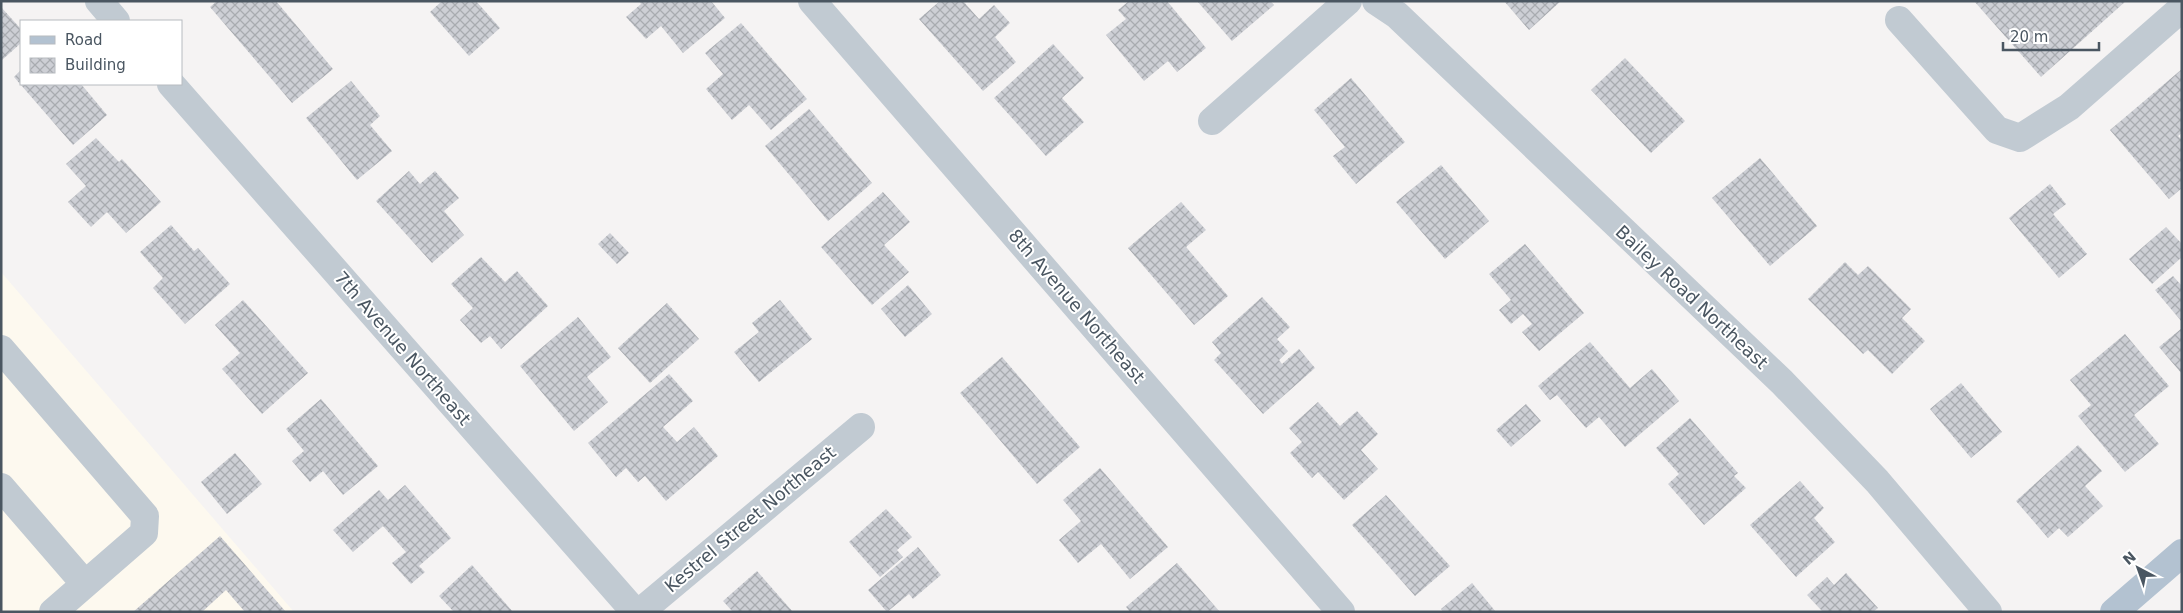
<svg xmlns="http://www.w3.org/2000/svg" width="2183" height="613" viewBox="0 0 2183 613" font-family="'DejaVu Sans',sans-serif">
  <defs>
    <pattern id="building-cross-hatch" width="8" height="8" patternUnits="userSpaceOnUse" patternTransform="scale(1.25)"><rect width="8" height="8" fill="#cdcfd5"/><path d="M0 0l8 8M0 8l8-8" fill="none" stroke="#a8abb0"/></pattern>
  </defs>
  <rect width="100%" height="100%" fill="#f5f3f3"/>
  <!-- commercial -->
  <path fill="#fdf9ef" d="M1,272L294,612H1Z"/>
  <!-- building -->
  <path fill="url(#building-cross-hatch)" d="M217,1H276L333,69L292,103L210,7Z
    M442,1H476L500,28L469,56L430,12Z
    M639,1H711L725,18L683,53L661,26L646,39L626,17L641,4Z
    M940,1H963L979,19L994,5L1010,23L995,37L1016,62L983,91L919,19Z
    M1129,1H1167L1206,48L1177,72L1168,61L1144,81L1106,35L1126,19L1118,10Z
    M1197,1H1270L1274,5L1232,41Z
    M1504,1H1561L1529,30Z
    M1974,1H2126L2041,77Z
    M1,7L21,29V43L1,61Z
    M741,23L807,99L771,130L749,105L732,120L706,89L723,74L705,53Z
    M1053,44L1084,78L1062,98L1084,122L1046,156L994,98Z
    M1625,58L1685,121L1651,153L1591,90Z
    M2182,69V133L2178,136L2182,140V188L2169,199L2110,130Z
    M21,70V84H81L107,115L73,145L14,77Z
    M1351,78L1405,142L1356,184L1333,156L1345,147L1314,110Z
    M351,81L380,116L370,125L392,151L357,180L306,118Z
    M809,109L872,183L828,221L765,146Z
    M96,138L119,162L122,159L161,202L126,233L107,212L91,227L68,202L86,186L66,164Z
    M1760,158L1817,226L1770,266L1712,198Z
    M1441,165L1489,221L1445,259L1396,202Z
    M409,171L420,184L435,171L459,198L444,211L464,235L432,263L376,201Z
    M2050,184L2066,204L2053,214L2087,254L2059,278L2009,218Z
    M883,192L910,222L884,245L909,272L872,305L821,247Z
    M1181,202L1206,230L1186,247L1228,296L1194,325L1128,248Z
    M171,225L194,251L198,248L230,284L185,324L153,288L163,278L140,252Z
    M2166,227L2182,244V257L2152,284L2129,259Z
    M610,233L629,253L617,264L598,244Z
    M1525,244L1584,313L1539,351L1522,332L1532,324L1523,314L1511,324L1499,310L1511,300L1489,274Z
    M481,257L505,282L517,271L548,306L501,349L490,336L481,343L460,320L473,308L451,284Z
    M1845,262L1858,275L1868,266L1911,309L1902,318L1925,341L1892,374L1868,350L1863,354L1808,299Z
    M2173,276L2182,286V322L2155,290Z
    M908,285L932,314L905,337L881,309Z
    M1262,297L1290,327L1277,339L1288,351L1279,360L1282,364L1299,349L1315,368L1263,414L1214,360L1221,353L1212,342Z
    M243,300L308,373L262,414L222,369L240,353L215,325Z
    M780,300L812,339L759,382L734,352L759,332L752,323Z
    M667,303L699,339L650,383L618,348Z
    M578,317L611,357L587,377L608,402L574,431L520,366Z
    M2182,328V374L2159,347Z
    M2125,334L2169,386L2134,415L2159,444L2125,472L2078,416L2091,405L2070,380Z
    M1590,342L1630,388L1652,369L1679,401L1625,447L1599,417L1586,428L1557,395L1550,400L1538,386Z
    M1002,357L1080,447L1037,484L960,393Z
    M669,374L693,401L663,427L677,442L694,427L718,456L666,501L645,476L638,482L626,468L616,477L588,443Z
    M1961,383L2002,432L1971,458L1930,409Z
    M321,399L378,466L343,495L323,471L310,482L292,461L304,451L286,429Z
    M1318,402L1340,426L1357,411L1378,434L1361,450L1378,469L1344,500L1318,472L1312,478L1290,453L1302,442L1289,428Z
    M1526,404L1541,421L1511,447L1496,430Z
    M1690,418L1738,473L1734,476L1746,488L1704,525L1668,484L1679,474L1656,448Z
    M2078,445L2102,471L2085,486L2103,506L2068,537L2059,528L2048,538L2016,501Z
    M235,453L262,484L227,514L201,482Z
    M1100,468L1168,547L1130,579L1101,544L1078,563L1059,540L1081,521L1063,500Z
    M1800,481L1824,508L1814,518L1835,542L1796,577L1750,525Z
    M405,485L451,538L419,566L425,572L411,584L392,563L406,552L383,526L353,552L333,530L379,490L388,500Z
    M1386,495L1450,566L1415,596L1352,525Z
    M886,509L912,537L897,550L903,557L880,577L849,542Z
    M220,536L286,612H245L226,590L202,612H133Z
    M918,547L941,575L913,599L909,594L887,612L868,590Z
    M1177,563L1220,612H1130L1126,607Z
    M472,565L513,612H454L439,596Z
    M757,571L793,612H733L723,601Z
    M1846,573L1878,608L1873,612H1823L1807,595L1827,577L1834,585Z
    M1472,583L1496,612H1443L1441,609Z"/>
  <g fill="none" stroke-linecap="round" stroke-linejoin="round">
    <!-- minor -->
    <path stroke="#c1cad2" stroke-width="28" d="M99,1L116,21
      M812,1L1341,612
      M1376,1L1397,15L1782,382L1877,481L1988,612
      M1899,20L1997,130L2020,138L2069,107L2182,8
      M171,84L635,612
      M1212,121L1348,1
      M1,349L145,516L144,533L53,612
      M1,487L85,584
      M640,612L861,427"/>
    <!-- major -->
    <path stroke="#b3c2d1" stroke-width="28" d="M2114,612L2182,553"/>
  </g>
  <g text-anchor="middle" dominant-baseline="central" stroke-width="4" stroke-linejoin="round" paint-order="stroke">
    <!-- street labels -->
    <g font-size="18" fill="#4a5661" stroke="#fff">
      <text transform="translate(1692 297) rotate(43)">Bailey Road Northeast</text>
      <text transform="translate(1077 306) rotate(49)">8th Avenue Northeast</text>
      <text transform="translate(403 348) rotate(49)">7th Avenue Northeast</text>
      <text transform="translate(750 519) rotate(-40)">Kestrel Street Northeast</text>
    </g>
  </g>
  <!-- border -->
  <rect width="2183" height="613" fill="none" stroke="#4a5661" stroke-width="5"/>
  <!-- legend -->
  <rect x="20" y="20" width="162" height="65" fill="#ffffff" stroke="#b7bbc0"/>
  <rect x="30" y="36" width="25" height="8" fill="#b3c2d1" stroke="#b7bbc0"/>
  <text x="65" y="45" font-size="15" fill="#4a5661">Road</text>
  <rect x="30" y="58" width="25" height="15" fill="url(#building-cross-hatch)" stroke="#b7bbc0"/>
  <text x="65" y="70" font-size="15" fill="#4a5661">Building</text>
  <!-- north arrow -->
  <g transform="translate(2138 568) rotate(319)" stroke="#ffffff" stroke-width="4" paint-order="stroke">
  <path d="M0-4L9 19L0 12L-9 19Z" fill="#4a5661"/>
  <text y="-8" font-size="14" font-weight="bold" text-anchor="middle" fill="#4a5661">N</text>
  </g>
  <!-- scale -->
  <path d="M2003 42v8h96v-8" fill="none" stroke="#4a5661" stroke-width="2.5"/>
  <text x="2010" y="42" font-size="15" fill="#4a5661" stroke="#ffffff" stroke-width="4" paint-order="stroke">20 m</text>
</svg>
